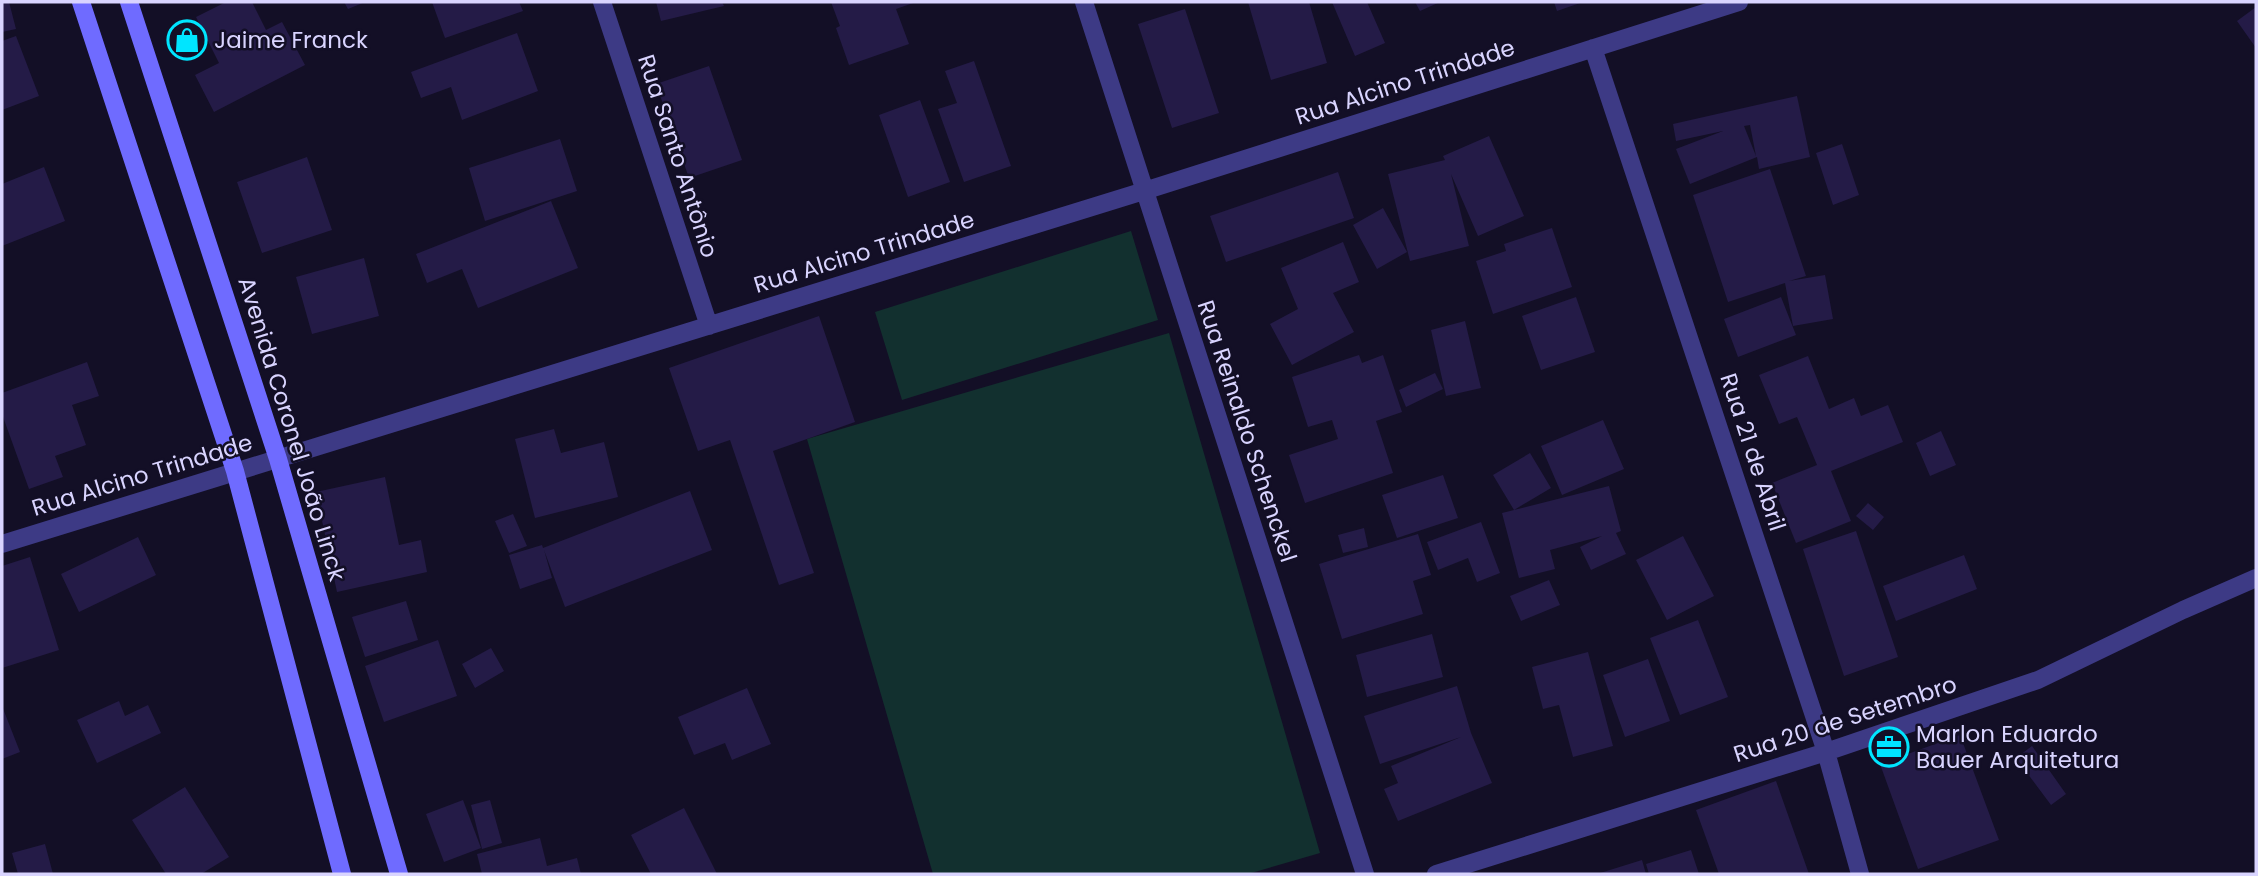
<svg xmlns="http://www.w3.org/2000/svg" width="2258" height="876" viewBox="0 0 2258 876" font-family="Poppins,sans-serif">
  <rect width="100%" height="100%" fill="#130f26"/>
  <!-- green -->
  <path fill="#12302f" d="M1131,231L1158,320L902,400L875,312Z
    M1169,333L1320,853L1248,874H933L807,439Z"/>
  <!-- building -->
  <path fill="#241b47" fill-rule="evenodd" d="M2,2H9L16,29L2,32Z
    M226,2H252L266,30L282,22L305,65L214,112L195,75L219,63L196,17Z
    M344,2H365L348,9Z
    M432,2H519L523,11L445,38Z
    M656,2H722L724,6L661,21Z
    M831,2H916L896,9L909,44L849,65L836,28L840,26Z
    M1248,2H1309L1327,63L1271,80Z
    M1332,2H1367L1385,43L1355,56Z
    M1415,2H1440L1420,11Z
    M1554,2H1583L1557,11Z
    M2256,7V48L2237,21Z
    M1185,9L1219,113L1172,128L1138,24Z
    M517,33L538,91L462,120L451,87L421,98L411,72Z
    M16,36L39,96L2,110V41Z
    M974,61L1011,166L964,182L938,109L957,103L945,71Z
    M709,66L742,160L689,178L656,84Z
    M1797,96L1810,157L1759,169L1757,157L1690,184L1676,149L1723,131L1676,141L1673,124ZM1750,125L1756,156L1744,126Z
    M920,100L950,182L908,197L879,115Z
    M1489,136L1524,216L1478,236L1451,174L1469,246L1410,261L1388,174L1445,160L1443,156Z
    M560,139L577,191L485,221L469,168Z
    M1842,144L1859,195L1833,205L1816,153Z
    M307,157L332,230L262,253L237,182Z
    M44,167L65,221L2,246V184Z
    M1770,169L1806,276L1789,281L1825,275L1833,319L1793,326L1785,283L1728,302L1693,195Z
    M1338,172L1354,218L1226,262L1210,216Z
    M551,201L578,268L478,308L462,269L427,283L416,254Z
    M1383,208L1407,252L1377,269L1353,225Z
    M1552,228L1572,287L1493,314L1476,261L1506,251L1504,244Z
    M1343,242L1359,282L1333,293L1354,332L1292,365L1270,324L1298,309L1281,268Z
    M364,258L379,316L312,334L296,277Z
    M1576,297L1595,352L1541,370L1522,316Z
    M1781,297L1796,335L1738,357L1724,319Z
    M819,316L855,422L773,451L814,573L779,585L730,440L698,451L669,368Z
    M1465,321L1481,388L1446,396L1431,330Z
    M1359,355L1362,363L1383,355L1402,412L1376,421L1393,473L1305,503L1289,455L1338,439L1332,420L1308,427L1292,377Z
    M1808,356L1829,409L1854,398L1861,416L1888,405L1903,442L1831,471L1851,521L1796,543L1772,483L1817,465L1797,417L1779,424L1759,375Z
    M87,362L99,396L72,405L86,445L55,456L63,477L29,489L2,414V393Z
    M1435,373L1443,389L1406,407L1399,390Z
    M1603,420L1624,469L1562,495L1541,446Z
    M554,429L561,453L604,442L618,497L535,518L515,439Z
    M1941,431L1956,465L1930,476L1916,443Z
    M1530,453L1551,488L1514,510L1609,486L1621,531L1616,533L1626,554L1591,570L1580,547L1602,536L1550,550L1555,569L1519,578L1502,513L1514,510L1493,475Z
    M1443,475L1458,518L1397,538L1382,495Z
    M385,477L399,545L421,540L427,572L337,592L316,492Z
    M690,491L712,550L565,607L544,550L552,578L520,589L509,555L542,545L543,548Z
    M1868,503L1884,517L1873,530L1856,516Z
    M513,514L527,546L509,553L495,521Z
    M1481,522L1500,573L1477,582L1468,558L1438,570L1427,542Z
    M1364,528L1368,547L1343,553L1338,535Z
    M1856,531L1898,657L1844,676L1803,549Z
    M1418,534L1431,575L1413,581L1423,614L1342,639L1319,564Z
    M1683,536L1714,596L1667,620L1636,560Z
    M138,537L156,575L79,612L61,574Z
    M1964,555L1977,589L1896,621L1883,586Z
    M30,557L59,650L2,668V566Z
    M1549,580L1560,605L1521,621L1510,596Z
    M406,601L418,640L365,657L352,617Z
    M1698,620L1728,697L1680,715L1650,638Z
    M1432,634L1443,677L1367,697L1356,655Z
    M438,640L457,696L384,722L365,666Z
    M491,648L504,671L475,688L462,664Z
    M1588,652L1613,746L1573,757L1559,705L1543,709L1532,667Z
    M1648,659L1670,721L1625,737L1603,675Z
    M1457,686L1471,733L1492,783L1398,821L1384,789L1398,783L1391,766L1461,737L1380,764L1364,716Z
    M747,688L771,744L732,760L725,743L694,755L678,717Z
    M119,701L125,716L148,705L161,733L97,763L77,720Z
    M2,706L20,752L2,759Z
    M1960,735L1999,840L1918,869L1880,764Z
    M2032,746L2066,794L2051,805L2016,758Z
    M1776,781L1809,874H1719L1696,810Z
    M185,787L229,857L201,874H166L132,820Z
    M463,800L481,848L444,862L426,814Z
    M490,800L502,843L482,849L471,805Z
    M684,808L717,874H651L631,835Z
    M540,838L547,866L577,858L581,874H482L477,854Z
    M45,844L53,874H18L12,853Z
    M1691,850L1699,874H1649L1646,864Z
    M1642,860L1646,874H1597Z"/>
  <g fill="none" stroke-linecap="round" stroke-linejoin="round">
    <!-- street -->
    <path stroke="#3d3a85" stroke-width="18" d="M602,2L709,326
      M1084,2L1365,874
      M1593,48L1826,752L1860,874
      M2,544L1144,191L1739,2
      M1436,874L1826,752L2038,680L2183,610L2256,578"/>
    <!-- secondary -->
    <path stroke="#6f6bff" stroke-width="18" d="M81,2L235,471L342,874
      M129,2L278,459L399,874"/>
  </g>
  <!-- icons -->
  <defs>
    <g id="shop-ring" transform="scale(2.0125)"><circle r="9.5" fill="#130f26" stroke="#00e5ff" stroke-width="1.5"/><path d="M-5-2.5h2.3a2.7 3.5 0 0 1 5.4 0H5L5.5 6h-11ZM-1.5-2.5h3a1.5 2.3 0 0 0-3 0Z" fill="#00e5ff"/></g>
    <g id="office-ring" transform="scale(2.0125)"><circle r="9.5" fill="#130f26" stroke="#00e5ff" stroke-width="1.5"/><path d="M-6-3h4V-5.5h4V-3h4V5H-6ZM-1-4.5V-3h2v-1.5ZM-6 0V1H6V0Z" fill="#00e5ff"/></g>
  </defs>
  <g fill-rule="evenodd">
    <use href="#shop-ring" x="187" y="40"/>
    <use href="#office-ring" x="1889" y="747"/>
  </g>
  <g text-anchor="middle" dominant-baseline="central" stroke-width="5" stroke-linejoin="round" paint-order="stroke">
    <!-- poi labels -->
    <g font-size="23" fill="#d9d4ff" stroke="#130f26" text-anchor="start">
      <text x="214" y="40">Jaime Franck</text>
      <text x="1916" y="734">Marlon Eduardo<tspan x="1916" dy="26">Bauer Arquitetura</tspan></text>
    </g>
    <!-- street labels -->
    <g font-size="23" fill="#d9d4ff" stroke="#130f26">
      <text transform="translate(1405 82) rotate(-18)">Rua Alcino Trindade</text>
      <text transform="translate(678 156) rotate(72)">Rua Santo Antônio</text>
      <text transform="translate(864 252) rotate(-17)">Rua Alcino Trindade</text>
      <text transform="translate(292 429) rotate(73)">Avenida Coronel João Linck</text>
      <text transform="translate(1247 431) rotate(72)">Rua Reinaldo Schenckel</text>
      <text transform="translate(1753 452) rotate(72)">Rua 21 de Abril</text>
      <text transform="translate(142 475) rotate(-17)">Rua Alcino Trindade</text>
      <text transform="translate(1845 719) rotate(-18)">Rua 20 de Setembro</text>
    </g>
  </g>
  <!-- border -->
  <rect width="2258" height="876" fill="none" stroke="#d9d4ff" stroke-width="7"/>
</svg>
